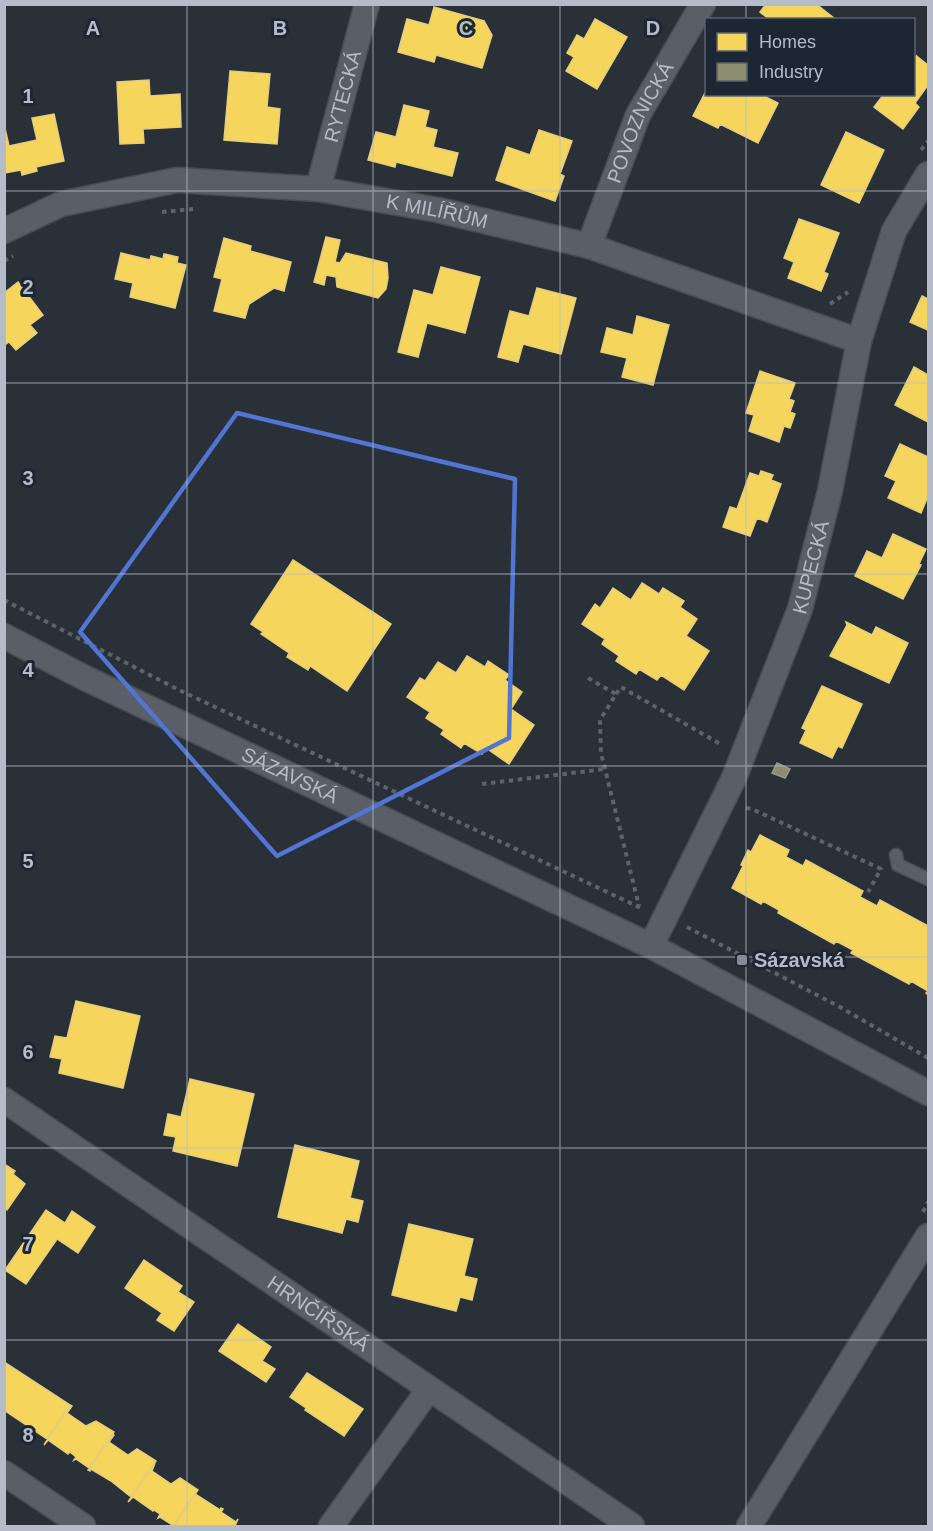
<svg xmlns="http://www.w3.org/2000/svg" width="933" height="1531" viewBox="0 0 933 1531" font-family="Helvetica,sans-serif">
  <rect width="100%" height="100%" fill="#2a3038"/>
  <!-- homes -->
  <path fill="#f6d55c" stroke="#e2ce7d" stroke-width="1.5" d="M766,4H816L834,18L770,20L760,12Z
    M434,7L484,21L492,35L482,68L436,55L434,62L398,52L407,19L429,25Z
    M595,19L627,37L597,89L566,71L574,57L567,53L577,35L584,39Z
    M914,54L928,65V85L915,103L919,107L903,129L874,107L884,94H914Z
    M230,71L270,74L267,107L280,109L277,144L224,140Z
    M149,80L150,96L180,94L181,127L143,129L144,143L120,144L117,82Z
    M706,91V94H760L778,103L758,143L720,124L718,128L693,116Z
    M404,105L429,111L425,127L437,130L433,147L458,153L452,176L396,162L395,167L368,160L376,132L396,137Z
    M54,114L64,161L36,167L37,171L22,175L21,170L4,173V124L9,146L37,140L32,118Z
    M539,130L572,141L560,174L564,176L555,201L496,180L507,147L530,155Z
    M846,132L884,150L859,203L821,185Z
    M799,219L839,233L824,272L828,274L821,291L788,278L794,262L784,258Z
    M326,237L340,240L335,262L340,263L346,253L387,263L388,278L386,289L378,298L337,287L336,277L326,275L324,285L314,282Z
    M224,238L251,246L250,251L291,262L284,291L274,288L249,304L245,318L214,311L222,279L214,277Z
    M121,253L150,260L151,256L163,259L164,254L178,257L177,263L186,265L175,308L130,297L133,283L115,279Z
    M441,267L480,277L465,333L427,323L418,357L398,352L414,290L433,295Z
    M18,282L43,315L30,325L37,333L16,350L9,342L6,344L4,342V293Z
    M537,288L576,298L561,354L523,344L518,362L498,357L510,311L529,316Z
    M922,296L928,299V330L910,322Z
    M637,316L669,325L653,385L622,377L627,358L601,352L607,328L633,335Z
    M914,367L928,375V422L895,405Z
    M760,371L795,383L789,399L794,401L790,412L795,414L790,428L784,426L779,442L749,431L754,415L746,413Z
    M900,444L928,457V496L921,513L888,498L896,481L885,476Z
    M761,471L773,475L771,480L781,484L767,522L757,518L750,536L723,527L730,507L737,509L750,473L759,476Z
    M893,534L926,549L919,564L921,565L903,599L855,576L867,551L882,558Z
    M293,560L391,624L347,691L310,666L308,670L287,657L289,653L261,634L263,632L251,624Z
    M642,583L659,594L663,588L684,601L680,607L697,619L686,636L709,651L684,690L661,675L657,680L639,669L636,674L616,661L619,656L602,644L605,639L582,624L595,604L600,608L613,588L631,600Z
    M846,622L872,635L876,627L908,643L889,683L830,656L847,625Z
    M467,656L485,667L488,661L509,675L505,680L522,692L511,709L534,725L509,764L486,748L482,754L464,743L461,748L441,734L444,730L426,718L430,712L407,697L420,678L425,681L438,662L456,673Z
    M822,686L862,704L842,748L838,746L832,758L800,743L806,730L802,728Z
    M760,835L789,850L786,857L803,866L806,860L863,891L860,897L877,906L880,900L928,926V924V995L926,993L928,991L911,981L909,984L851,953L853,950L836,941L834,944L778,913L779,910L763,901L761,904L732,888L743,866L741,865L748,850L751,852Z
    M76,1001L140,1016L123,1088L59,1073L62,1059L50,1057L55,1036L67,1038Z
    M190,1079L254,1094L237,1166L173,1151L176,1137L164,1135L168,1114L181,1117Z
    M295,1145L359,1161L350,1198L363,1201L358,1222L346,1219L342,1233L278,1217Z
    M4,1164L15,1171L13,1174L25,1184L7,1210L4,1208Z
    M46,1210L65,1223L72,1211L95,1227L78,1253L57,1239L26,1284L5,1270Z
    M409,1224L473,1239L464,1276L477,1279L472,1300L460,1297L456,1311L392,1295Z
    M144,1260L182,1286L178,1292L194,1302L174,1331L157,1320L162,1313L125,1288Z
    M238,1324L271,1347L262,1361L275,1369L266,1382L219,1351Z
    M4,1362L70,1405L47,1439L4,1410Z
    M307,1373L363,1409L344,1436L305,1410L306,1408L290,1397Z
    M70,1405L72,1406L67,1413L86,1426L96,1421L114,1432L89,1468L76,1459L74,1460L76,1457L70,1452L68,1454L48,1440L44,1445Z
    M113,1434L114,1435L109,1442L128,1455L137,1449L156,1461L131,1497L111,1481L91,1469L90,1471L88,1470Z
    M155,1463L152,1471L171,1484L180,1478L198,1490L174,1526L160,1517L158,1518L160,1514L154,1510L153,1511L133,1497L128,1502Z
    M195,1494L220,1510L221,1508L223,1509L221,1512L236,1522L238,1519L235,1526H173Z"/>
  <!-- industry -->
  <path fill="#8c8c6e" stroke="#989a89" stroke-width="1.5" d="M777,763L790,769L785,778L772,773Z"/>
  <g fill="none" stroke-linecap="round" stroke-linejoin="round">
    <!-- lane casing -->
    <g stroke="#484c53" stroke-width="15">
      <path id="lane" d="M896,855L898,865L928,879"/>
    </g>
    <!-- street casing -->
    <g stroke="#484c53" stroke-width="27">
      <g id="street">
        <path id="s1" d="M318,189L367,4"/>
        <path id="s2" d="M4,231L61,204L177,180L318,189L438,210L589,246L859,341"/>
        <path id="s3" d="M589,246L638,115L703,4"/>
        <path id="s4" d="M4,636L85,678L651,946L928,1093"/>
        <path id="s5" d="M651,946L734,778L800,609L830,491L859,341L894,231L928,174"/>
        <path id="s6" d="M4,1100L632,1526"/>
        <path d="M4,1473L83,1526"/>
        <path d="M331,1526L429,1389"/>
        <path d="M749,1526L928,1236"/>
      </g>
    </g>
    <!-- path -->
    <path stroke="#5d636a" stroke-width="4" stroke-dasharray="4.5 4.5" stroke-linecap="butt" d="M921,150L928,141
      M162,212L193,209
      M4,261L13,256
      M830,304L848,292
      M4,600L179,690L641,908
      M588,678L616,694L600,720L601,753L639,906
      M616,694L621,687L722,745
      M482,784L605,769
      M746,808L752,809L881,869L868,892
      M687,927L838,1006L928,1058
      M923,1212L928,1202"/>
    <!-- lane -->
    <use href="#lane" stroke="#5a5e66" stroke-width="12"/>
    <!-- street -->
    <use href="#street" stroke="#5a5e66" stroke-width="24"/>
  </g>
  <!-- marked area -->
  <path fill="none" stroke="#5274d3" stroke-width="4.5" stroke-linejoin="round" d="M237,413L515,479L509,738L277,856L80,632Z"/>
  <!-- grid -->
  <path fill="none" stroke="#b4bcc9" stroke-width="1.5" stroke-opacity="0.55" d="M187,4V1526M373,4V1526M560,4V1526M746,4V20M746,94V1526M4,191H928M4,383H928M4,574H928M4,766H928M4,957H928M4,1148H928M4,1340H928"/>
  <!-- markers -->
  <rect fill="#848b96" stroke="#1d2633" stroke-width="2" x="736" y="954" width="12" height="12" rx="3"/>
  <g text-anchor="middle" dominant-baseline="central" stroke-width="6" stroke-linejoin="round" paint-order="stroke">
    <!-- street labels -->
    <g font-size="20" fill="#b4bcc9" stroke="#1d2633">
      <text stroke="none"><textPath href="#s1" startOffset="96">RYTECKÁ</textPath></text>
      <text stroke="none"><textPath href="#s3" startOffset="134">POVOZNICKÁ</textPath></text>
      <text stroke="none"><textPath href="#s2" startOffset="444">K MILÍŘŮM</textPath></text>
      <text stroke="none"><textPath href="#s5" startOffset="412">KUPECKÁ</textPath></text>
      <text stroke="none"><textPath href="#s4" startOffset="318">SÁZAVSKÁ</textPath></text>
      <text stroke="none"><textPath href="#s6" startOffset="380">HRNČÍŘSKÁ</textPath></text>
    </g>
    <!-- poi labels -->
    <g font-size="20" font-weight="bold" fill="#b4bcc9" stroke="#1d2633" text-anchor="start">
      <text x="754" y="960">Sázavská</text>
    </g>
  </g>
  <g font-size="20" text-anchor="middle" font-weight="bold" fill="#b4bcc9" stroke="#1d2633" stroke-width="6" stroke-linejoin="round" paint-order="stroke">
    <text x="93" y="35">A</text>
    <text x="280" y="35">B</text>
    <text x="466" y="35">C</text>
    <text x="653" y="35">D</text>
    <text x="28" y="103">1</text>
    <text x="28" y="294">2</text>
    <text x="28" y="485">3</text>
    <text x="28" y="677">4</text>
    <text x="28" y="868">5</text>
    <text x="28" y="1059">6</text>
    <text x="28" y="1251">7</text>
    <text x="28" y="1442">8</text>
  </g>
  <!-- border -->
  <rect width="933" height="1531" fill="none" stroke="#b4bcc9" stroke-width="12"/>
  <!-- legend -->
  <rect x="705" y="18" width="210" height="78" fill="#1d2633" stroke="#59626f" stroke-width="1.5"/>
  <rect x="717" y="33" width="30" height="18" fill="#f6d55c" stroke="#59626f" stroke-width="1.5"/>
  <text x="759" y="48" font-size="18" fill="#b4bcc9">Homes</text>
  <rect x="717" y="63" width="30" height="18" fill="#8c8c6e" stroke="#59626f" stroke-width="1.5"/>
  <text x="759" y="78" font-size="18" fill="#b4bcc9">Industry</text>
</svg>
